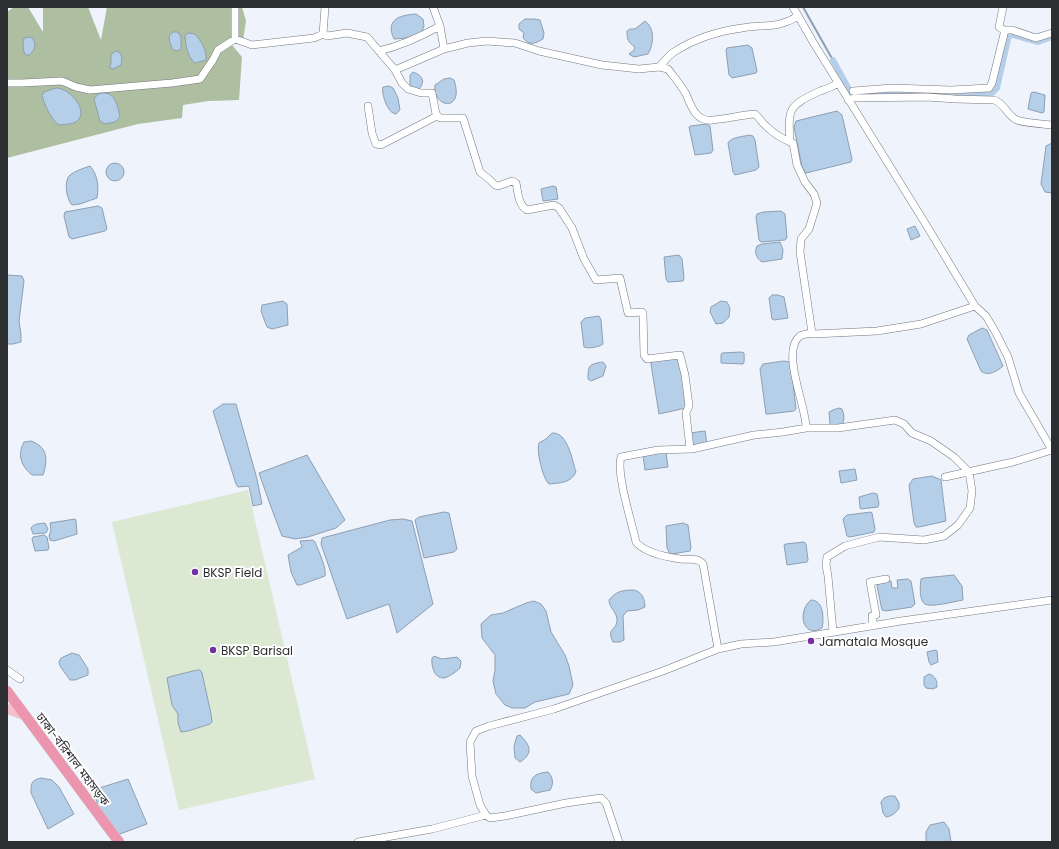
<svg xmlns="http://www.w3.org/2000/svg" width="1059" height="849" viewBox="0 0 1059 849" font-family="Poppins,'Noto Sans Bengali',sans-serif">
  <rect width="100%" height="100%" fill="#eff3fc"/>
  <!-- green -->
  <path fill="#dbe8d2" d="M248,490L315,779L179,810L112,522Z"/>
  <!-- forest -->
  <path fill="#adbea1" d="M14,7H28L43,32V7H88L101,40L107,7H242L246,21L243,40L232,45L242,57L239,100L208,101L183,105L182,118L138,124L7,158V12Z"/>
  <!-- water -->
  <path fill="#b6cfe9" stroke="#8d9fb2" d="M416,14L423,19L424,26L421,34L408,38L394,39C385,20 399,15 416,14Z
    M525,19H534L540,20L544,33L543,39C534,44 530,46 523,38L524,33L519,29V24Z
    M645,21C655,28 654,44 648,54L634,57L629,54L634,50L635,47C628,42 627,40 627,31L630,29H635Z
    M173,32H178L181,37V49L177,51L173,50L170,43L169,36Z
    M188,33L195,34C201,41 207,50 206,60L195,63C187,56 186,46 185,36Z
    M30,37L33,39C37,45 34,51 29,55H26C22,50 23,44 24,38Z
    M748,45L752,48L757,71L756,73L732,78L729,75L726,50L727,48Z
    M117,51L120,53L122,58L121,65L113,69L110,68V66L111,63V54Z
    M413,72C422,75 426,81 419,89L410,87V75Z
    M450,78L454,80C465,113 432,108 435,85L444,79Z
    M389,86L393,88L398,98L400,110L396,114C388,114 381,94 383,87Z
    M56,88C71,88 89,112 77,121C72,125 64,124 58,125C50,116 45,107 42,95L44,92Z
    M1034,92L1045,95V96L1044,112L1042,113L1028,109L1031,93Z
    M103,93C115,92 118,107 120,117L115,122L105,124L100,121L94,99L98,94Z
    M837,111L842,115L852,159L851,162L806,173L802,167L794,127L796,121Z
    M706,124L710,126L713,150L711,153L695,155L689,127L691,126Z
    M749,135L753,136L755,140L759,167L756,170L735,175L733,172L728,143C731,137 742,137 749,135Z
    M1052,143V193L1045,192L1041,184L1046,146Z
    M106 172a9 9 0 1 1 18 0a9 9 0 1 1-18 0Z
    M90,166C98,175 99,187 97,198L80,204L72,205C67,200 63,181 70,175C75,171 84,168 90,166Z
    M553,186L556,187L558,199L543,201L541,189Z
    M98,206L102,208L107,229L105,231L72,239L69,237L64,216L65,212Z
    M781,211L785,214L787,238L785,240L761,242L759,240L756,217L757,214L763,212Z
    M915,226L920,236L911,240L907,229Z
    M780,242L783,250L782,259L762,262C756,258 754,252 757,246L762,244Z
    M679,255L682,259L684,278L683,281L668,282L666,279L664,257Z
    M7,275L22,276L24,281L19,321L21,334V342L13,344H7Z
    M772,295H778L784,297L788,318L774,320L772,319L769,298Z
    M283,301L287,304L288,325L272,329L267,327L261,311L262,305Z
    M721,301L727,302L730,308L729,317L723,323L716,324L710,312L711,307Z
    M599,316L601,320L603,344C599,347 589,349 584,347L581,322L585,318Z
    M982,328L987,330L1003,366C998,371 987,377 981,371L967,339L969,335Z
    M741,352L744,353C744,357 745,362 743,364L721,363V355L722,353Z
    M680,358L686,408L659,414L651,364L652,361Z
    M784,361L789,362L791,365L796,409L794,411L769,414H766L760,369L763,364Z
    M603,362L606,366L603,376L591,381L588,379C588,365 589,364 603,362Z
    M223,404H236L257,479L262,504L253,506L249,486L238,487L236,484L213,411Z
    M839,408L842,409C844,414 845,420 842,425L833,426L830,424L829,412L833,410Z
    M705,431L707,444L691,446L690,433Z
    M552,433C568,432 572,460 576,472C571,483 560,483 549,484C543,479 536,451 539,443L546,439Z
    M31,441C48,447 48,460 43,475H32C21,466 17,455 24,442Z
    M666,452L668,467L645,470L643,455Z
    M307,455L345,520L336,528L308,537L295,539L282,536L271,507L259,473Z
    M855,469L857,480L841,483L839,471Z
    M932,476L941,480L946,521L919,527H916L914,523L909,485L913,479Z
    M873,493L877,494L879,504L878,507L861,509L860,508L859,497Z
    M444,512L449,513L457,549L454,552L424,558L415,520L419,517Z
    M871,512L872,513L875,529L874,532L850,537L847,536L843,519L847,515Z
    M75,519L76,521L77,534L54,541L50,540L49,536L51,530L50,523Z
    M403,519L412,521L433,604L397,633L389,604L347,619L321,544L322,538L390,520Z
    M45,523L48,529L46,533L33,534L31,528C34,523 40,524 45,523Z
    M683,523L688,525L691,548L690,551L672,554H670L667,548L666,526Z
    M44,535L47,537L49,548L48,550L35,551L32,539L33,537Z
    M313,540L315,542C318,550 327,568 325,576L300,585H297L291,572L288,555L302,547L300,541Z
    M804,542L806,544L808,560L807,562L787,565L784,545L786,544Z
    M954,575L962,586L963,600C956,601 931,608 925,604C919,601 920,585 921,579L924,578Z
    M908,579L911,581L915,604L912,607L886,611L882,610L877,586L879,583L891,581L892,588H898L897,580Z
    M634,590C642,592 645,599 645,607L638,610L627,611L623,616L624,640L620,642H613C606,628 616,631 617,621C618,613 609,608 609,600C616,591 623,590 634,590Z
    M811,600C824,600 824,619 822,628C802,639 797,611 811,600Z
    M534,601L541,604L546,611L551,632L565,655L569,666L573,685L569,694L535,702L525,708H512L505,705L496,694L493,681L495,670V655L482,638L481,624L491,615L503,613L526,603Z
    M935,650L937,651L938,662L931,665L929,662L927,652Z
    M72,653L79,655L88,669V675L75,680H70L60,666L59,662L61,658Z
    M434,656L442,659L457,657L461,661L460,668C457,671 449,677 444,678C434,679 431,665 432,658Z
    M197,670H200L202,673L211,714L212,722L210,724L188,731L181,732L178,723V714L172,705L167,678L169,677Z
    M929,674C936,676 937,681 937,687L933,689L926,688L924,685V677Z
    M520,735C530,745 534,753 520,762L515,758L514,746L517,736Z
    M548,772C553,777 554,784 550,790L536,793L531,789C529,776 537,773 548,772Z
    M41,778L52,780L59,787L74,814L48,829L31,793C31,784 31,780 41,778Z
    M128,779L147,824L117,835L104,824L93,790Z
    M889,796H895L899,803V808C896,813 892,816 886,817L883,813L881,802L884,798Z
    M944,822L949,829L951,842H926V832L930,825Z"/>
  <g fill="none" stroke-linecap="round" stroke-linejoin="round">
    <!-- stream -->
    <path stroke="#8d9fb2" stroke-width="2" d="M803,7L834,62"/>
    <!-- canal -->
    <path stroke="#b6cfe9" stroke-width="6" d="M833,60L851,93H855
      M874,92L968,94L992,93L997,88L1009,35H1013L1038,42L1052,37"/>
    <!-- minor casing -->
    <g stroke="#74777f" stroke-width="8">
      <path id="minor" d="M235,7V39L252,45L314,38L323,34L327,36L347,33L367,37L395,70L402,83L408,89L421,93H432L436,114L440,118H463L480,172L490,180L495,185L498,186L512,181L516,183C518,191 518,205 527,210L554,205L559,208L572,228L584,259L596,280L620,278L628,313L642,312L643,313L644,355L647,359L680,355L685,375L689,406L686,413L690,449
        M433,7L440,26L444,49
        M793,7L813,42L925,223L975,306L986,316L996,333L1008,357L1019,393L1052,450
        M1003,7L999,27L1002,29L1005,30
        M323,34L325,7
        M379,51C400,46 420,37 440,26
        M659,67C663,63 668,56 674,52C694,39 719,31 742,28C764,24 778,29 798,16
        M395,70L444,49L468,43L487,41L515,43L539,51L602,65L639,69L659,67L668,69C674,77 681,85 686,94C691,106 696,122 712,120C727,119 741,115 755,114C760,118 762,123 766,126C774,134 782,139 793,143L797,165L805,182L814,194L817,203L809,229L801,239L800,252L812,333L814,334L877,331L921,324L975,306
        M7,83H22L62,81L76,87L90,90L172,83L200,79L213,60L218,50L235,39
        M853,91L892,88L951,90L989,88L992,83L1005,30H1012L1036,38L1052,33
        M848,100L854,98L927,97L955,99L994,100C1005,103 1007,116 1017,120C1024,123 1044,124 1052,125
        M368,106L372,133L376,144L381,145L437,116
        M790,142C788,108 788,106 820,91C826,89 833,87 838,83
        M806,428H838L895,420L904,424L912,433L931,441L954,457L969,472L972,491L970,508L958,525L944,536L924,540L879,537L845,546L827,557L826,565L828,576L833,632
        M945,477L1013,462L1052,450
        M873,626L872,616L876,615L870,582L886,579
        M718,649L703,564C697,557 689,560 680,559C666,557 645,553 636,542C632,523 616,474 621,457L658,450L692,449L754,435L783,432L806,428C807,408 780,351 800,336C803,334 808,334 812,333
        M7,670L20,679
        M358,842L432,829L486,815
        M619,842L606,803L601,798L566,803L505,816L490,818L486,815L480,805L472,776L470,742L476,731L489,726L554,709L663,671L718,649L741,644L774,642L901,621L1052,600"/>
    </g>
    <!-- major casing -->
    <g stroke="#d1d1d2" stroke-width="10">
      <path id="major" d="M7,709L24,715"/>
    </g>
    <!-- highway casing -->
    <g stroke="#d1d1d2" stroke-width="11">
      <path id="highway" d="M7,691L119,842"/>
    </g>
    <!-- minor -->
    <use href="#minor" stroke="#fff" stroke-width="7"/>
    <!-- major -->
    <use href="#major" stroke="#f4bfce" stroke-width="9"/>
    <!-- highway -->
    <use href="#highway" stroke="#ec95ae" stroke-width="10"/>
  </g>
  <!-- markers -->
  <g fill="#762fa3" stroke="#fff" stroke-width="1.5">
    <circle cx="195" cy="572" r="4"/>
    <circle cx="811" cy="641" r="4"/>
    <circle cx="213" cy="650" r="4"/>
  </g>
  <g text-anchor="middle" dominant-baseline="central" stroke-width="4" stroke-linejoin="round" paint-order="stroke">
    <!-- poi labels -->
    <g font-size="12" fill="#2d2e31" stroke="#fff" text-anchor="start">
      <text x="203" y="572">BKSP Field</text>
      <text x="819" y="641">Jamatala Mosque</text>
      <text x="221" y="650">BKSP Barisal</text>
    </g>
    <!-- street labels -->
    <g font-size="12" fill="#2d2e31" stroke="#fff">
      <text transform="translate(73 759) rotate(53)">ঢাকা-বরিশাল মহাসড়ক</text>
    </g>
  </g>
  <!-- border -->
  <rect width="1059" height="849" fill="none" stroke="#2d2e31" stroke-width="16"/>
</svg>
